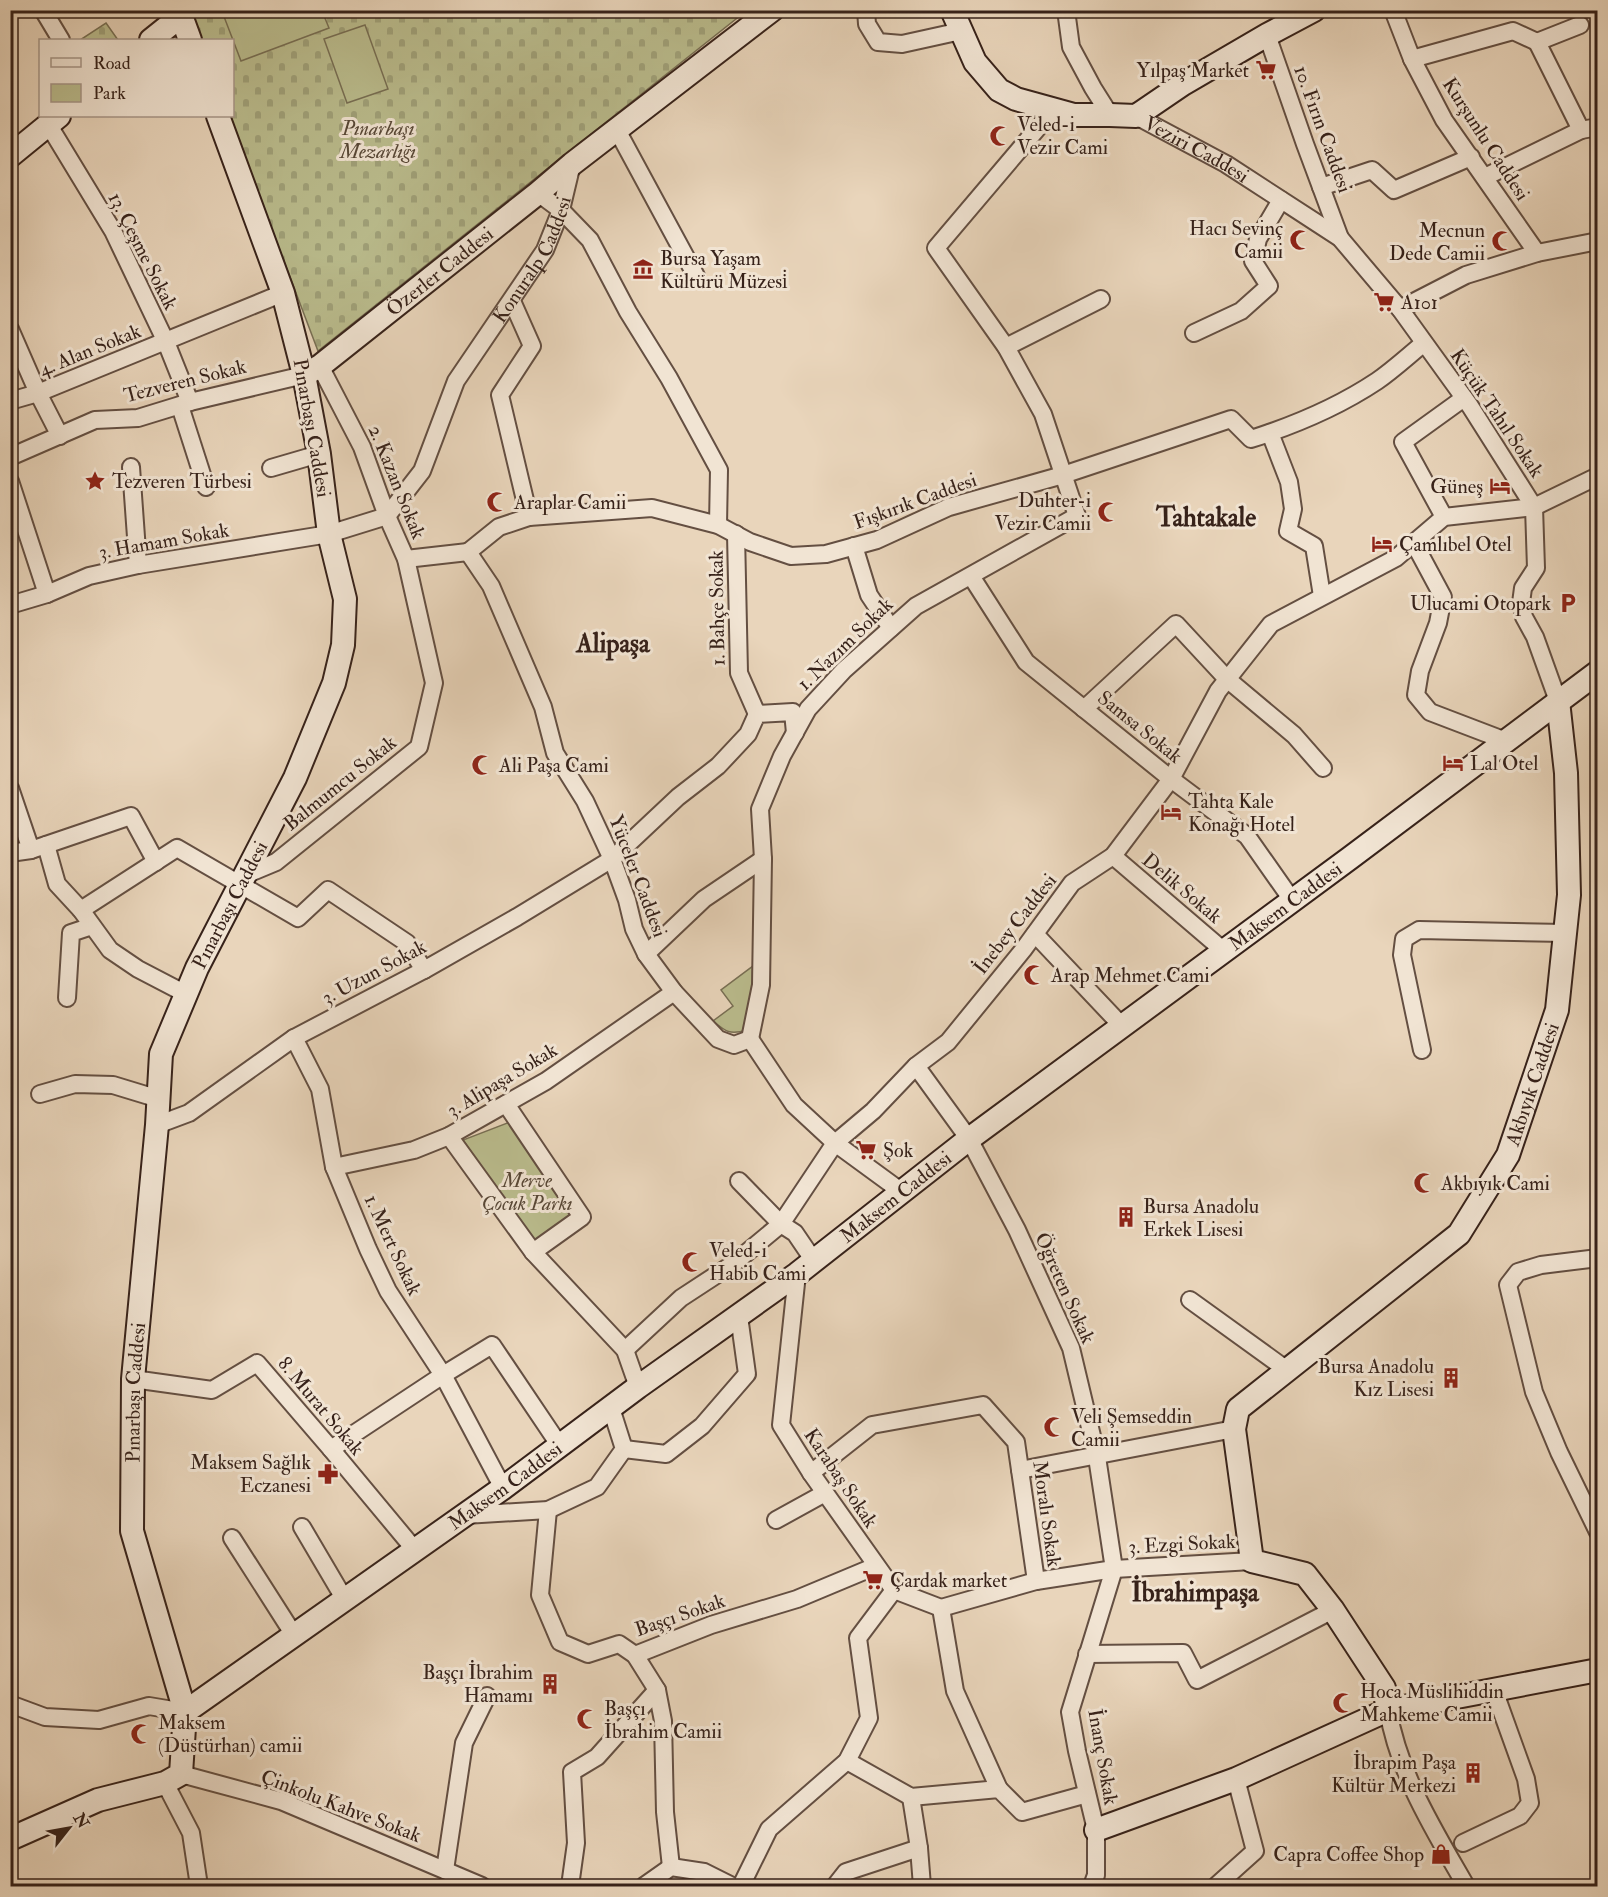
<svg xmlns="http://www.w3.org/2000/svg" width="1608" height="1897" viewBox="0 0 1608 1897" font-family="'IM FELL Double Pica',serif">
  <defs>
    <pattern id="cemetery-stones" width="16" height="16" patternUnits="userSpaceOnUse" patternTransform="scale(1.5)"><rect width="16" height="16" fill="#babc8d"/><path d="M2 7V4a2 2 0 0 1 4 0v3zM10 15v-3a2 2 0 0 1 4 0v3z" fill="#a0a179"/></pattern>
  </defs>
  <rect width="100%" height="100%" fill="#e9d5bb"/>
  <filter id="stains"><feTurbulence type="fractalNoise" baseFrequency=".00333" numOctaves="4"/><feColorMatrix values="0 0 0 0 .2 0 0 0 0 .09 0 0 0 0 .02 0 0 0 .5 -.17"/></filter>
  <radialGradient id="worn" r=".72"><stop offset=".6" stop-color="#630" stop-opacity="0"/><stop offset="1" stop-color="#630" stop-opacity=".3"/></radialGradient>
  <!-- cemetery -->
  <path fill="url(#cemetery-stones)" stroke="#786f54" stroke-width="1.5" d="M189,11H746L318,351L229,116H232V40H200Z
    M106,23L118,40H80Z"/>
  <!-- park -->
  <path fill="#babc8d" stroke="#786f54" stroke-width="1.5" d="M233,10L322,11L329,28L241,61L223,14Z
    M365,25L388,89L347,103L324,39Z
    M765,957L747,1030C730,1035 726,1032 713,1021L733,1006L721,990Z
    M510,1122L573,1215L532,1242L463,1140Z"/>
  <g fill="none" stroke-linecap="round" stroke-linejoin="round">
    <!-- street casing -->
    <g stroke="#644f42" stroke-width="20">
      <g id="street">
        <path d="M43,10L61,40"/>
        <path d="M866,10L867,24L878,42L902,44L961,31"/>
        <path d="M1066,10L1071,47L1093,88L1110,115"/>
        <path d="M1277,10L1296,19"/>
        <path d="M1393,10L1412,59L1444,120L1537,253"/>
        <path d="M1267,35L1305,144L1340,238"/>
        <path d="M1537,42L1581,130"/>
        <path d="M1412,59L1513,31L1537,42L1580,25"/>
        <path id="s1" d="M1136,116L1226,164L1340,238L1400,309L1470,406L1534,507"/>
        <path d="M48,124L113,231L166,342L190,402"/>
        <path d="M617,130L696,276"/>
        <path d="M1485,177L1581,130L1598,127"/>
        <path d="M1321,187L1372,170L1394,190L1471,157"/>
        <path d="M538,193L561,210L590,240L628,312L669,378L719,470L718,525"/>
        <path d="M512,301L532,346L500,395L529,517"/>
        <path d="M1400,309L1466,275L1537,253L1598,241"/>
        <path d="M10,329L38,393L60,436"/>
        <path d="M1194,333L1241,311L1269,286L1253,261L1258,239L1281,200"/>
        <path d="M1006,347L1101,299"/>
        <path d="M10,401L38,393L283,293"/>
        <path d="M180,406L206,487"/>
        <path d="M1270,433L1289,482L1293,509L1288,531L1314,546L1322,596"/>
        <path d="M10,457L95,420L138,418L190,402L304,375"/>
        <path d="M131,467L138,565"/>
        <path d="M271,468L319,454"/>
        <path d="M10,481L47,594"/>
        <path d="M1534,507L1536,568L1523,588L1521,603L1524,617L1535,637L1558,701"/>
        <path d="M1444,517L1403,442L1464,398"/>
        <path d="M736,534L739,673L757,714"/>
        <path d="M1414,543L1443,597L1438,623L1420,671L1416,695L1430,712L1506,741"/>
        <path d="M854,546L869,595L891,628"/>
        <path d="M468,552L499,527L529,517L652,508L718,525L750,542L791,556L826,554L877,540L949,507L1063,475L1231,419L1251,439C1295,425 1338,407 1377,381C1393,370 1408,356 1424,343"/>
        <path d="M468,552L491,586L543,707L555,753L585,801L612,859L627,900L634,929L646,954L674,992L718,1039L734,1045L750,1039L794,1105L835,1143L902,1192"/>
        <path d="M406,559L468,552"/>
        <path d="M971,576L1026,662L1171,779L1247,836L1292,900"/>
        <path id="s2" d="M10,605L47,594L89,576L138,565L329,534L387,516L422,471L456,381L545,250L561,210L572,164"/>
        <path d="M1084,709L1176,624L1227,679L1294,735L1323,768"/>
        <path d="M10,788L31,850"/>
        <path d="M46,845L57,884L81,910L110,950L138,969L186,994"/>
        <path d="M10,853L31,850L131,816L156,862"/>
        <path d="M1113,856L1224,951"/>
        <path d="M245,875L276,862L419,747L434,683L406,559L387,516L362,447L320,366"/>
        <path d="M81,910L177,848L298,918L328,890L407,943L424,970"/>
        <path d="M1035,934L1122,1026"/>
        <path d="M646,954L704,899L763,859"/>
        <path d="M67,998L71,933L92,926"/>
        <path d="M294,1038L320,1089L334,1167L368,1249L388,1291L443,1375L503,1488"/>
        <path d="M750,1039L761,985L763,859L760,809L782,756L808,709L844,670L916,606L1077,516L1043,414L1006,347L936,248L1053,110"/>
        <path d="M1422,1050L1402,955L1404,939L1419,930L1565,933"/>
        <path d="M916,1066L969,1139L1017,1230L1071,1348L1097,1457L1114,1569L1070,1712L1077,1751L1096,1830V1875L1092,1886"/>
        <path d="M40,1094L75,1084L113,1085L159,1099"/>
        <path d="M506,1104L582,1217L533,1252"/>
        <path d="M157,1125L189,1113L294,1038L424,970L517,917L612,859L678,797L718,766L748,734L757,714L793,712L795,733"/>
        <path d="M449,1136L533,1252L625,1350L638,1387"/>
        <path d="M334,1167L414,1150L449,1136L546,1081L674,992"/>
        <path d="M739,1181L781,1224L795,1233L814,1261"/>
        <path d="M1598,1258L1541,1265L1518,1272L1508,1285L1534,1392L1559,1452L1598,1532"/>
        <path d="M797,1274L781,1425L811,1473L894,1590"/>
        <path d="M1190,1300L1287,1370"/>
        <path d="M625,1350L681,1298L733,1264L781,1224L835,1143L873,1111L916,1066L948,1042L1023,950L1072,883L1113,856L1171,779L1218,691L1271,624L1396,558L1444,517L1534,507L1598,476"/>
        <path d="M133,1379L212,1390L257,1363L331,1449L415,1550"/>
        <path d="M331,1449L443,1375L492,1345L560,1446"/>
        <path d="M624,1449L666,1454L702,1426L747,1374L739,1316"/>
        <path d="M1020,1470L1234,1429"/>
        <path d="M811,1473L872,1425L983,1405L1016,1442L1036,1581"/>
        <path d="M548,1510L540,1595L560,1642L588,1654L619,1644L635,1655L657,1690L663,1721L665,1812L671,1867"/>
        <path d="M465,1515L548,1510L597,1487L624,1449L611,1408"/>
        <path d="M776,1520L825,1493"/>
        <path d="M302,1527L345,1600"/>
        <path d="M232,1538L294,1635"/>
        <path d="M894,1590L941,1608L1036,1581L1114,1569L1252,1561"/>
        <path d="M941,1608L955,1691L999,1789"/>
        <path d="M1087,1654L1183,1653L1197,1680L1333,1610"/>
        <path d="M635,1655L711,1625L797,1599L876,1566"/>
        <path d="M10,1704L45,1717L99,1720L149,1706L185,1712"/>
        <path d="M1388,1710C1399,1775 1434,1830 1466,1886"/>
        <path d="M847,1761L911,1797L999,1789L1022,1812L1087,1794"/>
        <path d="M181,1774L281,1801L482,1886"/>
        <path d="M165,1783L191,1833L199,1886"/>
        <path d="M911,1797L919,1848L922,1886"/>
        <path d="M1463,1843L1520,1816L1530,1803L1526,1779L1494,1690"/>
        <path d="M445,1870L464,1743L487,1696"/>
        <path d="M570,1886L576,1843L572,1772L597,1757L657,1690"/>
        <path d="M644,1886L671,1867L704,1872L732,1886"/>
        <path d="M741,1886L769,1829L847,1761L869,1718L858,1638L894,1590"/>
        <path d="M835,1886L846,1872L919,1848"/>
        <path d="M1216,1886L1255,1851L1236,1779"/>
      </g>
    </g>
    <!-- secondary casing -->
    <g stroke="#37221a" stroke-width="26">
      <g id="secondary">
        <path d="M179,10L190,40"/>
        <path d="M952,10L975,62L999,90L1016,99L1074,115H1110L1136,116L1183,84L1267,35L1314,10"/>
        <path d="M151,40L181,16"/>
        <path d="M10,156L59,116"/>
        <path id="s3" d="M304,375L320,366L538,193L572,164L772,10"/>
        <path id="s4" d="M1388,1710L1384,1688L1333,1610L1305,1574L1252,1561L1234,1429L1238,1409L1459,1234L1508,1155L1557,1010L1569,895L1566,773L1558,701"/>
        <path id="s5" d="M185,1712L503,1488L638,1387L797,1274L969,1139L1350,858L1598,672"/>
        <path d="M1096,1830L1236,1779L1388,1710L1598,1670"/>
        <path id="s6" d="M10,1839L98,1800L165,1783L181,1774L185,1712L132,1531L133,1379L157,1125L161,1054L197,968L295,778L334,683L343,645L345,599L329,534L319,454L304,375L283,293L218,116"/>
      </g>
    </g>
    <!-- street -->
    <use href="#street" stroke="#f1e4d3" stroke-width="16"/>
    <!-- secondary -->
    <use href="#secondary" stroke="#f1e4d3" stroke-width="22"/>
  </g>
  <!-- icons -->
  <defs>
    <g id="supermarket-bare" transform="scale(1.62)"><path d="M-6-5.5h2.5l.6 2H6L4.5 2H-2.5L-4.4-4H-6ZM-1.5 3.2a1.3 1.3 0 1 0 .1 0ZM3 3.2a1.3 1.3 0 1 0 .1 0Z" fill="#8f2418" stroke="#f1e4d3" stroke-width="2.5" paint-order="stroke"/></g>
    <g id="mosque-bare" transform="scale(1.62)"><path d="M3.5-4.9A6 6 0 1 0 3.5 4.9A5 5 0 1 1 3.5-4.9Z" fill="#8f2418" stroke="#f1e4d3" stroke-width="2.5" paint-order="stroke"/></g>
    <g id="museum-bare" transform="scale(1.62)"><path d="M0-6L6-3V-2H-6V-3ZM-5-1h2V3h-2ZM-1-1h2V3h-2ZM3-1h2V3H3ZM-6 4H6V6H-6Z" fill="#8f2418" stroke="#f1e4d3" stroke-width="2.5" paint-order="stroke"/></g>
    <g id="sight-bare" transform="scale(1.62)"><path d="M0-6L1.8-2.2L6-1.7L2.9 1.2L3.7 5.4L0 3.3L-3.7 5.4L-2.9 1.2L-6-1.7L-1.8-2.2Z" fill="#8f2418" stroke="#f1e4d3" stroke-width="2.5" paint-order="stroke"/></g>
    <g id="hotel-bare" transform="scale(1.62)"><path d="M-6-4.5h1.5V1H6V5H4.5V3h-9V5H-6ZM-4 0a1.8 1.8 0 1 1 3.6 0ZM.5 0V-2.5h3Q6-2.5 6 0Z" fill="#8f2418" stroke="#f1e4d3" stroke-width="2.5" paint-order="stroke"/></g>
    <g id="parking-bare" transform="scale(1.62)"><path d="M-3.5-5.5H1a3.5 3.5 0 0 1 0 7H-1V5.5H-3.5ZM-1-3.4V-.6H.8a1.4 1.4 0 0 0 0-2.8Z" fill="#8f2418" stroke="#f1e4d3" stroke-width="2.5" paint-order="stroke"/></g>
    <g id="building-bare" transform="scale(1.62)"><path d="M-4-6H4V6H1V3H-1V6H-4ZM-2.5-4.3h1.7v1.8h-1.7ZM.8-4.3h1.7v1.8H.8ZM-2.5-1h1.7V.8h-1.7ZM.8-1h1.7V.8H.8Z" fill="#8f2418" stroke="#f1e4d3" stroke-width="2.5" paint-order="stroke"/></g>
    <g id="pharmacy-bare" transform="scale(1.62)"><path d="M-2-6h4v4h4v4h-4v4h-4v-4h-4v-4h4Z" fill="#8f2418" stroke="#f1e4d3" stroke-width="2.5" paint-order="stroke"/></g>
    <g id="shop-bare" transform="scale(1.62)"><path d="M-5-2.5h2.3a2.7 3.5 0 0 1 5.4 0H5L5.5 6h-11ZM-1.5-2.5h3a1.5 2.3 0 0 0-3 0Z" fill="#8f2418" stroke="#f1e4d3" stroke-width="2.5" paint-order="stroke"/></g>
  </defs>
  <g fill-rule="evenodd">
    <use href="#supermarket-bare" x="1266" y="70"/>
    <use href="#mosque-bare" x="1000" y="136"/>
    <use href="#mosque-bare" x="1300" y="240"/>
    <use href="#mosque-bare" x="1502" y="241"/>
    <use href="#museum-bare" x="643" y="269"/>
    <use href="#supermarket-bare" x="1384" y="302"/>
    <use href="#sight-bare" x="95" y="481"/>
    <use href="#hotel-bare" x="1500" y="486"/>
    <use href="#mosque-bare" x="497" y="502"/>
    <use href="#mosque-bare" x="1108" y="512"/>
    <use href="#hotel-bare" x="1382" y="544"/>
    <use href="#parking-bare" x="1568" y="603"/>
    <use href="#hotel-bare" x="1453" y="763"/>
    <use href="#mosque-bare" x="482" y="765"/>
    <use href="#hotel-bare" x="1171" y="812"/>
    <use href="#mosque-bare" x="1034" y="975"/>
    <use href="#supermarket-bare" x="866" y="1150"/>
    <use href="#mosque-bare" x="1424" y="1183"/>
    <use href="#building-bare" x="1126" y="1217"/>
    <use href="#mosque-bare" x="692" y="1262"/>
    <use href="#building-bare" x="1451" y="1378"/>
    <use href="#mosque-bare" x="1054" y="1427"/>
    <use href="#pharmacy-bare" x="328" y="1474"/>
    <use href="#supermarket-bare" x="873" y="1580"/>
    <use href="#building-bare" x="550" y="1684"/>
    <use href="#mosque-bare" x="1343" y="1703"/>
    <use href="#mosque-bare" x="587" y="1719"/>
    <use href="#mosque-bare" x="141" y="1734"/>
    <use href="#building-bare" x="1473" y="1773"/>
    <use href="#shop-bare" x="1441" y="1854"/>
  </g>
  <g text-anchor="middle" dominant-baseline="central" stroke-width="6" stroke-linejoin="round" paint-order="stroke">
    <!-- poi labels -->
    <g font-size="20" fill="#37221a" stroke="#f1e4d3" text-anchor="start">
      <text x="1249" y="70" text-anchor="end">Yılpaş Market</text>
      <text x="1017" y="124">Veled-i<tspan x="1017" dy="23">Vezir Cami</tspan></text>
      <text x="1283" y="228" text-anchor="end">Hacı Sevinç<tspan x="1283" dy="23">Camii</tspan></text>
      <text x="1485" y="230" text-anchor="end">Mecnun<tspan x="1485" dy="23">Dede Camii</tspan></text>
      <text x="660" y="258">Bursa Yaşam<tspan x="660" dy="23">Kültürü Müzesi̇</tspan></text>
      <text x="1401" y="302">A101</text>
      <text x="112" y="481">Tezveren Türbesi</text>
      <text x="1483" y="486" text-anchor="end">Güneş</text>
      <text x="1091" y="500" text-anchor="end">Duhter-i<tspan x="1091" dy="23">Vezir Camii</tspan></text>
      <text x="514" y="502">Araplar Camii</text>
      <text x="1399" y="544">Çamlıbel Otel</text>
      <text x="1551" y="603" text-anchor="end">Ulucami Otopark</text>
      <text x="1470" y="763">Lal Otel</text>
      <text x="499" y="765">Ali Paşa Cami</text>
      <text x="1188" y="801">Tahta Kale<tspan x="1188" dy="23">Konağı Hotel</tspan></text>
      <text x="1051" y="975">Arap Mehmet Cami</text>
      <text x="883" y="1150">Şok</text>
      <text x="1441" y="1183">Akbıyık Cami</text>
      <text x="1143" y="1206">Bursa Anadolu<tspan x="1143" dy="23">Erkek Lisesi</tspan></text>
      <text x="709" y="1250">Veled-i<tspan x="709" dy="23">Habib Cami</tspan></text>
      <text x="1434" y="1366" text-anchor="end">Bursa Anadolu<tspan x="1434" dy="23">Kız Lisesi</tspan></text>
      <text x="1071" y="1416">Veli Şemseddin<tspan x="1071" dy="23">Camii</tspan></text>
      <text x="311" y="1462" text-anchor="end">Maksem Sağlık<tspan x="311" dy="23">Eczanesi</tspan></text>
      <text x="890" y="1580">Çardak market</text>
      <text x="533" y="1672" text-anchor="end">Başçı İbrahim<tspan x="533" dy="23">Hamamı</tspan></text>
      <text x="1360" y="1691">Hoca Müslihiddin<tspan x="1360" dy="23">Mahkeme Camii</tspan></text>
      <text x="604" y="1708">Başçı<tspan x="604" dy="23">İbrahim Camii</tspan></text>
      <text x="158" y="1722">Maksem<tspan x="158" dy="23">(Düstürhan) camii</tspan></text>
      <text x="1456" y="1762" text-anchor="end">İbrapim Paşa<tspan x="1456" dy="23">Kültür Merkezi</tspan></text>
      <text x="1424" y="1854" text-anchor="end">Capra Coffee Shop</text>
    </g>
    <!-- park labels -->
    <g font-size="20" font-style="italic" fill="#584837" stroke="#f1e4d3">
      <text x="378" y="128">Pınarbaşı<tspan x="378" dy="23">Mezarlığı</tspan></text>
      <text x="527" y="1180">Merve<tspan x="527" dy="23">Çocuk Parkı</tspan></text>
    </g>
    <!-- street labels -->
    <g font-size="20" fill="#37221a" stroke="#f1e4d3">
      <text transform="translate(1323 129) rotate(70)">10. Fırın Caddesi</text>
      <text transform="translate(1486 139) rotate(57)">Kurşunlu Caddesi</text>
      <text stroke="none"><textPath href="#s1" startOffset="69">Veziri Caddesi</textPath></text>
      <text transform="translate(143 251) rotate(63)">13. Çeşme Sokak</text>
      <text stroke="none"><textPath href="#s2" startOffset="686">Konuralp Caddesi</textPath></text>
      <text stroke="none"><textPath href="#s3" startOffset="171">Özerler Caddesi</textPath></text>
      <text transform="translate(90 350) rotate(-22)">4. Alan Sokak</text>
      <text transform="translate(185 381) rotate(-14)">Tezveren Sokak</text>
      <text transform="translate(1497 413) rotate(56)">Küçük Tahıl Sokak</text>
      <text transform="translate(312 428) rotate(80)">Pınarbaşı Caddesi</text>
      <text transform="translate(397 482) rotate(68)">2. Kazan Sokak</text>
      <text transform="translate(915 501) rotate(-20)">Fışkırık Caddesi</text>
      <text transform="translate(164 541) rotate(-10)">3. Hamam Sokak</text>
      <text transform="translate(717 608) rotate(-91)">1. Bahçe Sokak</text>
      <text transform="translate(845 644) rotate(-44)">1. Nazım Sokak</text>
      <text transform="translate(1140 727) rotate(39)">Samsa Sokak</text>
      <text transform="translate(340 783) rotate(-39)">Balmumcu Sokak</text>
      <text transform="translate(638 876) rotate(69)">Yüceler Caddesi</text>
      <text transform="translate(1182 888) rotate(40)">Delik Sokak</text>
      <text stroke="none"><textPath href="#s6" startOffset="1077">Pınarbaşı Caddesi</textPath></text>
      <text stroke="none"><textPath href="#s5" startOffset="1364">Maksem Caddesi</textPath></text>
      <text transform="translate(1015 924) rotate(-52)">İnebey Caddesi</text>
      <text transform="translate(374 972) rotate(-28)">3. Uzun Sokak</text>
      <text transform="translate(502 1080) rotate(-31)">3. Alipaşa Sokak</text>
      <text stroke="none"><textPath href="#s4" startOffset="819">Akbıyık Caddesi</textPath></text>
      <text stroke="none"><textPath href="#s5" startOffset="878">Maksem Caddesi</textPath></text>
      <text transform="translate(393 1245) rotate(65)">1. Mert Sokak</text>
      <text transform="translate(1065 1288) rotate(66)">Öğreten Sokak</text>
      <text stroke="none"><textPath href="#s6" startOffset="573">Pınarbaşı Caddesi</textPath></text>
      <text transform="translate(321 1406) rotate(50)">8. Murat Sokak</text>
      <text transform="translate(841 1478) rotate(56)">Karabaş Sokak</text>
      <text stroke="none"><textPath href="#s5" startOffset="392">Maksem Caddesi</textPath></text>
      <text transform="translate(1047 1514) rotate(82)">Moralı Sokak</text>
      <text transform="translate(1182 1544) rotate(-3)">3. Ezgi Sokak</text>
      <text transform="translate(680 1615) rotate(-19)">Başçı Sokak</text>
      <text transform="translate(1103 1757) rotate(80)">İnanç Sokak</text>
      <text transform="translate(341 1806) rotate(21)">Çinkolu Kahve Sokak</text>
    </g>
    <!-- district labels -->
    <g font-size="26" font-weight="bold" fill="#37221a" stroke="#f1e4d3">
      <text x="1206" y="518">Tahtakale</text>
      <text x="613" y="644">Alipaşa</text>
      <text x="1195" y="1593">İbrahimpaşa</text>
    </g>
  </g>
  <!-- margin -->
  <rect width="1608" height="1897" fill="none" stroke="#e9d5bb" stroke-width="36"/>
  <rect x="12" y="12" width="1584" height="1873" fill="none" stroke="#37221a" stroke-width="3"/>
  <rect x="18" y="18" width="1572" height="1861" fill="none" stroke="#37221a" stroke-width="1.5"/>
  <!-- legend -->
  <rect x="39" y="39" width="195" height="78" fill="#f1e4d3" stroke="#a79689" stroke-width="1.5"/>
  <rect x="51" y="58" width="30" height="9" fill="#f1e4d3" stroke="#a79689" stroke-width="1.5"/>
  <text x="93" y="69" font-size="18" fill="#37221a">Road</text>
  <rect x="51" y="84" width="30" height="18" fill="#babc8d" stroke="#a79689" stroke-width="1.5"/>
  <text x="93" y="99" font-size="18" fill="#37221a">Park</text>
  <!-- north arrow -->
  <g transform="translate(69 1828) rotate(59)" stroke="#f1e4d3" stroke-width="4.5" paint-order="stroke">
  <path d="M0-4.5L10 22L0 15L-10 22Z" fill="#37221a"/>
  <text y="-9" font-size="16" font-weight="bold" text-anchor="middle" fill="#37221a">N</text>
  </g>
  <rect width="100%" height="100%" filter="url(#stains)"/>
  <rect width="100%" height="100%" fill="url(#worn)"/>
</svg>
